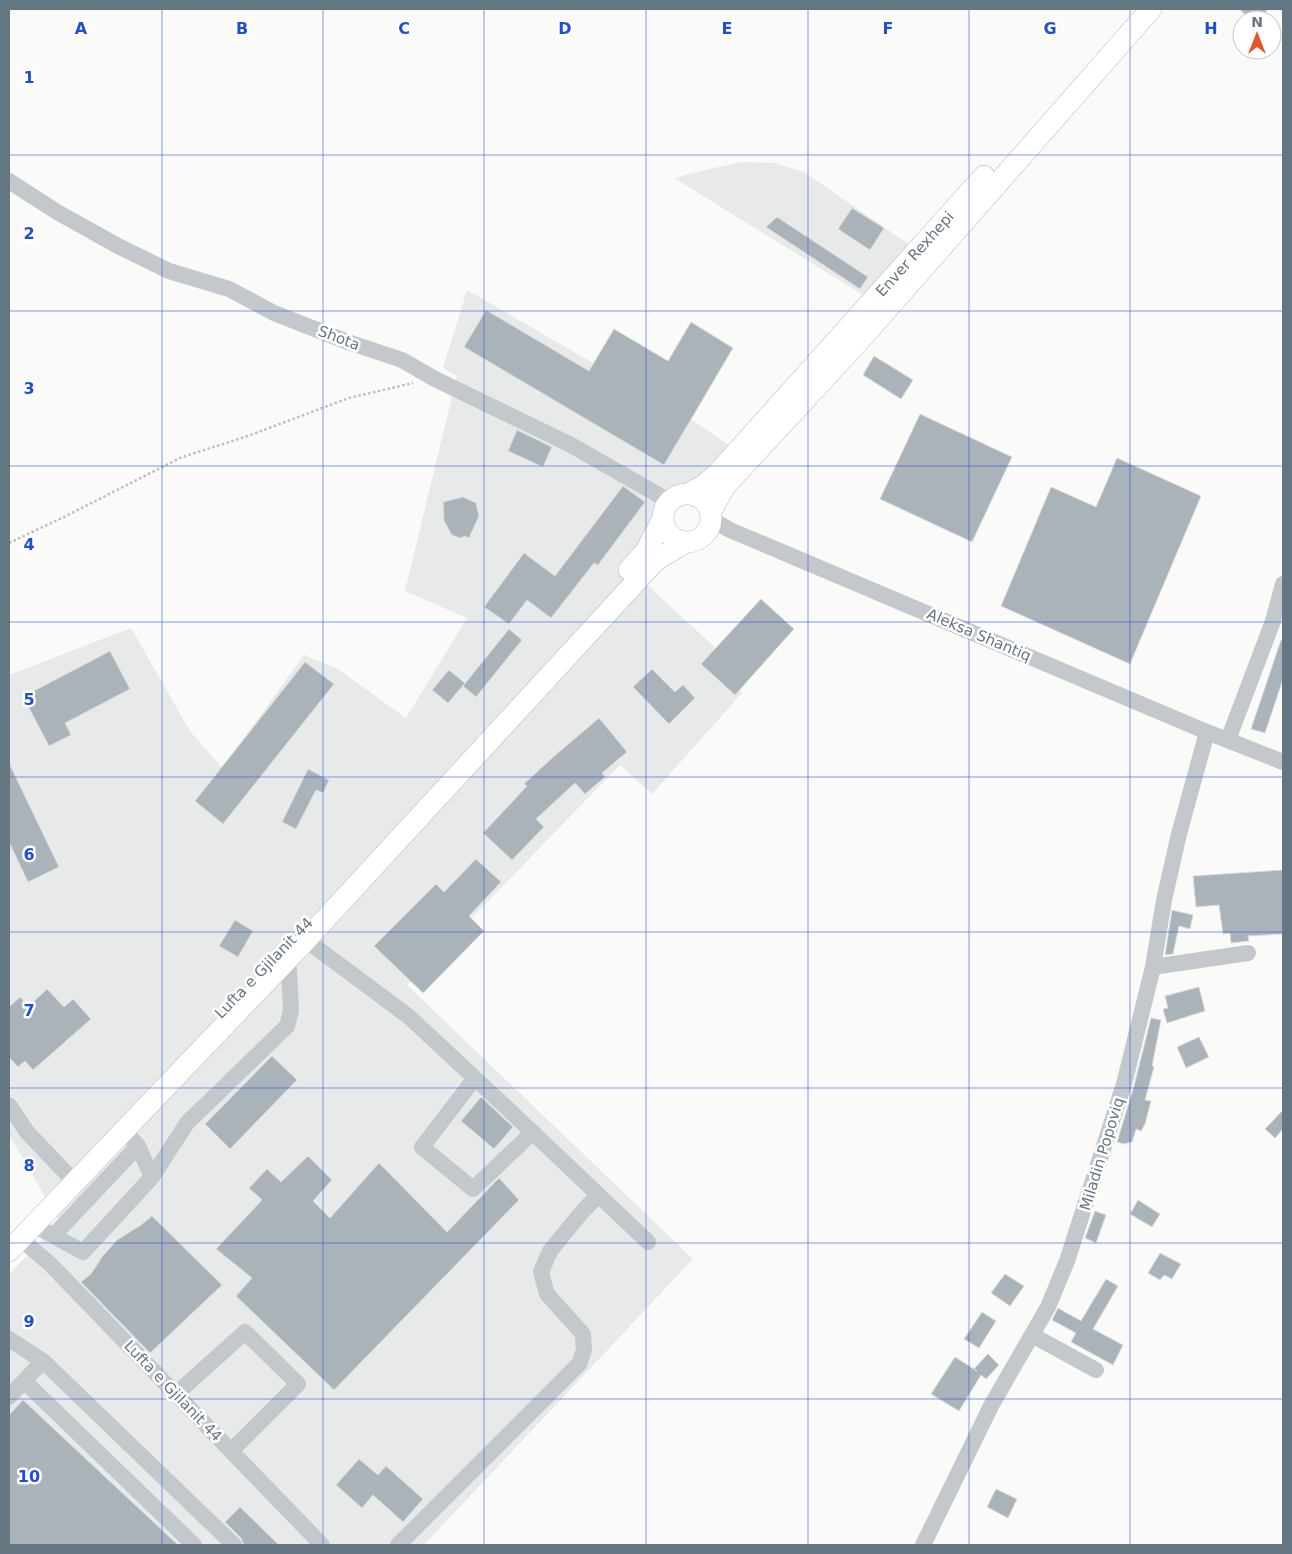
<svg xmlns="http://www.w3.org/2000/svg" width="1292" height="1554" viewBox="0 0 1292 1554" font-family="'DejaVu Sans',sans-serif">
  <rect width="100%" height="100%" fill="#fafaf8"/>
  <!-- built -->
  <path fill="#e8e9e9" d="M742,162L774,163L804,172L923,254L881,306L674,178L705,170Z
    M467,290L697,423L740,453L690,493L632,571L719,651L711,664L742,693L652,794L620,765L407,985L693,1259L424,1545H9V1274L60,1222L9,1135V675L131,628L190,731L222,768L304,655L338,669L406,718L467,618L405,591L457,376L443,368Z"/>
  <!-- building -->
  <path fill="#aab3b9" stroke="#dcdcda" d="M1239,9H1268L1259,20H1252Z
    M852,208L884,228L870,250L838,229Z
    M777,217L868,277L860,289L766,227Z
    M486,310L589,371L614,329L668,361L691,322L733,348L664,465L464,347Z
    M874,356L913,380L901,399L863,375Z
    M920,414L1012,457L972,542L880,499Z
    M517,430L552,447L543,467L508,451Z
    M1117,458L1201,496L1130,664L1001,606L1051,487L1096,507Z
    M623,486L645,502L598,565L594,563L551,618L527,600L509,624L484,607L524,553L555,576Z
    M463,497L476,503L479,516L469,538L465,536L460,538L452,535L444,521L443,502Z
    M761,599L794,629L735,695L701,664Z
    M509,629L522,640L476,697L463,686Z
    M1281,640H1283V679L1265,733L1251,729Z
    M110,651L130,689L65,723L71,735L49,746L28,706L30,693Z
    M305,662L334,684L223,824L195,801Z
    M652,669L675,692L683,685L695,698L669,724L633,687Z
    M449,670L465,683L448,703L432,690Z
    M599,718L627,752L602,773L605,777L585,794L575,783L536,819L544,827L512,860L483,833L527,786L524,784L551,759Z
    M9,763L59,867L28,882L9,842Z
    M308,769L329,780L323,793L316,790L296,829L282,822Z
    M476,859L501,882L469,916L484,931L423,993L374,946L436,884L444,892Z
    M1283,870V934L1248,936L1249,941L1231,943L1230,933L1223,934L1219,905L1196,907L1193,876Z
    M1172,910L1193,915L1190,929L1179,926L1173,954L1165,955Z
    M235,920L253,931L238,957L219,946Z
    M1199,987L1205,1011L1167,1023L1163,1009L1168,1008L1165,996Z
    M47,989L64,1007L73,999L91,1019L33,1070L25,1061L18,1067L9,1057V1007L20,997L28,1007Z
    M1151,1018L1161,1020L1152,1066L1154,1067L1145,1100L1151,1101L1145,1124L1141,1131L1136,1129L1132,1142L1124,1144L1117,1142L1134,1086Z
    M1199,1037L1209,1057L1186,1068L1177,1047Z
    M272,1056L297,1080L230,1149L205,1124Z
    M481,1097L513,1127L494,1149L461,1121Z
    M1283,1110V1129L1275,1138L1265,1129Z
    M308,1156L332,1180L313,1201L330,1218L379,1163L447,1232L499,1178L519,1200L334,1390L236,1296L252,1278L216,1249L262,1200L249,1188L267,1169L281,1182Z
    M1138,1200L1160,1214L1152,1227L1130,1214Z
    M1095,1211L1106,1215L1096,1243L1085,1238Z
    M152,1216L222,1285L150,1353L81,1282L91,1274L102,1257L117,1240L141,1225Z
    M1160,1253L1181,1264L1172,1279L1164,1275L1160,1280L1148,1273Z
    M1005,1274L1024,1286L1010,1306L991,1293Z
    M1106,1279L1118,1286L1093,1329L1123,1345L1113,1365L1071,1342L1076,1333L1052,1320L1058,1308L1081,1321Z
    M982,1312L996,1321L979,1348L964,1339Z
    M988,1354L999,1365L986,1379L981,1375L959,1411L931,1394L955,1357L977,1371L974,1369Z
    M23,1400L178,1545H9V1415Z
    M359,1459L378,1475L386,1466L423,1499L403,1522L373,1495L362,1508L336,1485Z
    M996,1489L1017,1499L1008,1518L987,1507Z
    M240,1507L279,1545H244L241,1538L225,1522Z"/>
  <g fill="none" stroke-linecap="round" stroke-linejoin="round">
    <!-- major casing -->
    <g stroke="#b5babe" stroke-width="22">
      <path id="major" d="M690,493L704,485L716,475L984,176
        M663 518a24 24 0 1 1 48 0a24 24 0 1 1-48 0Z
        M710,513L725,486L861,339L1151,9
        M629,570L646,551L662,520
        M9,1251L306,940L656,560L686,542"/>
    </g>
    <!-- path -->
    <path stroke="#bbbfc2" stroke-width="2.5" stroke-dasharray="2.5 2.5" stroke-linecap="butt" d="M9,543L64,517L182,457L245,437L349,398L413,383"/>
    <!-- minor -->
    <path stroke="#c3c8cc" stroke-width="16" d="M9,181L57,212L118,246L169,271L229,289L274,313L348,342L402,360L435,379L571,445L669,501
      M711,519L730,530L1207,732L1283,762
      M1228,740L1273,621L1283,584
      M306,940L408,1016L508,1109L648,1242
      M1153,967L1248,953
      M475,1078L422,1147L473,1189L533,1132
      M9,1105L27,1132L67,1174
      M132,1139L138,1146L152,1177
      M34,1225L83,1252L152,1177L187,1123L287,1026L291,1011L289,970L286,960
      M54,1235L138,1146
      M21,1239L50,1264L322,1545
      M1032,1335L1096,1370
      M9,1339L43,1361L234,1545
      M24,1381L194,1545
      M176,1394L245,1332L298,1384L231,1451
      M9,1397L43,1361
      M398,1545L579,1364L584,1350L583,1334L547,1294L541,1272L550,1251L582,1212L598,1195
      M923,1545L992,1404L1048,1307L1067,1261L1124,1084L1153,967L1164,900L1179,834L1207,732"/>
    <!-- major -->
    <use href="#major" stroke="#fff" stroke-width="21"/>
  </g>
  <!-- grid -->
  <path fill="none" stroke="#1d4ed8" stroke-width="1" stroke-opacity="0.55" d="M162,9V1545M323,9V1545M484,9V1545M646,9V1545M808,9V1545M969,9V1545M1130,9V1545M9,155H1283M9,311H1283M9,466H1283M9,622H1283M9,777H1283M9,932H1283M9,1088H1283M9,1243H1283M9,1399H1283"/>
  <g text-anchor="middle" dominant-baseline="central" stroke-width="5" stroke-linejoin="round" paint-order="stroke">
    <!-- street labels -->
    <g font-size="15" fill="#657683" stroke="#fff">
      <text transform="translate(915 254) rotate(-48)">Enver Rexhepi</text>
      <text transform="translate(339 338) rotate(21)">Shota</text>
      <text transform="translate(979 635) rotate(23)">Aleksa Shantiq</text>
      <text transform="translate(264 968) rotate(-46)">Lufta e Gjilanit 44</text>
      <text transform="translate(1102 1154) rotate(-73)">Miladin Popoviq</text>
      <text transform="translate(173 1391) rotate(46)">Lufta e Gjilanit 44</text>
    </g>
  </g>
  <g font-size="16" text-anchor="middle" font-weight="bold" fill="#1d4ed8" stroke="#fff" stroke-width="5" stroke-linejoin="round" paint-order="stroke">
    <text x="81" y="34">A</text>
    <text x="242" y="34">B</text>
    <text x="404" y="34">C</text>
    <text x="565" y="34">D</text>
    <text x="727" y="34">E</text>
    <text x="888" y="34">F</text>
    <text x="1050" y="34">G</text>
    <text x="1211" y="34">H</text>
    <text x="29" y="83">1</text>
    <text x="29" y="239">2</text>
    <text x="29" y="394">3</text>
    <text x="29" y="550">4</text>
    <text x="29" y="705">5</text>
    <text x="29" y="860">6</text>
    <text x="29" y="1016">7</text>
    <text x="29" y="1171">8</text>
    <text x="29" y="1327">9</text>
    <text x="29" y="1482">10</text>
  </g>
  <!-- border -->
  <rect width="1292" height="1554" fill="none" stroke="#657683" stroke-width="20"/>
  <!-- north arrow -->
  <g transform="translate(1257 35)"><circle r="24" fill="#ffffff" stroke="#c1c8cd"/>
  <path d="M0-4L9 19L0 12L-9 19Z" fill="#e4572e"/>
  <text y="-8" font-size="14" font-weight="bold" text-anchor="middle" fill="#657683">N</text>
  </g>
</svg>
